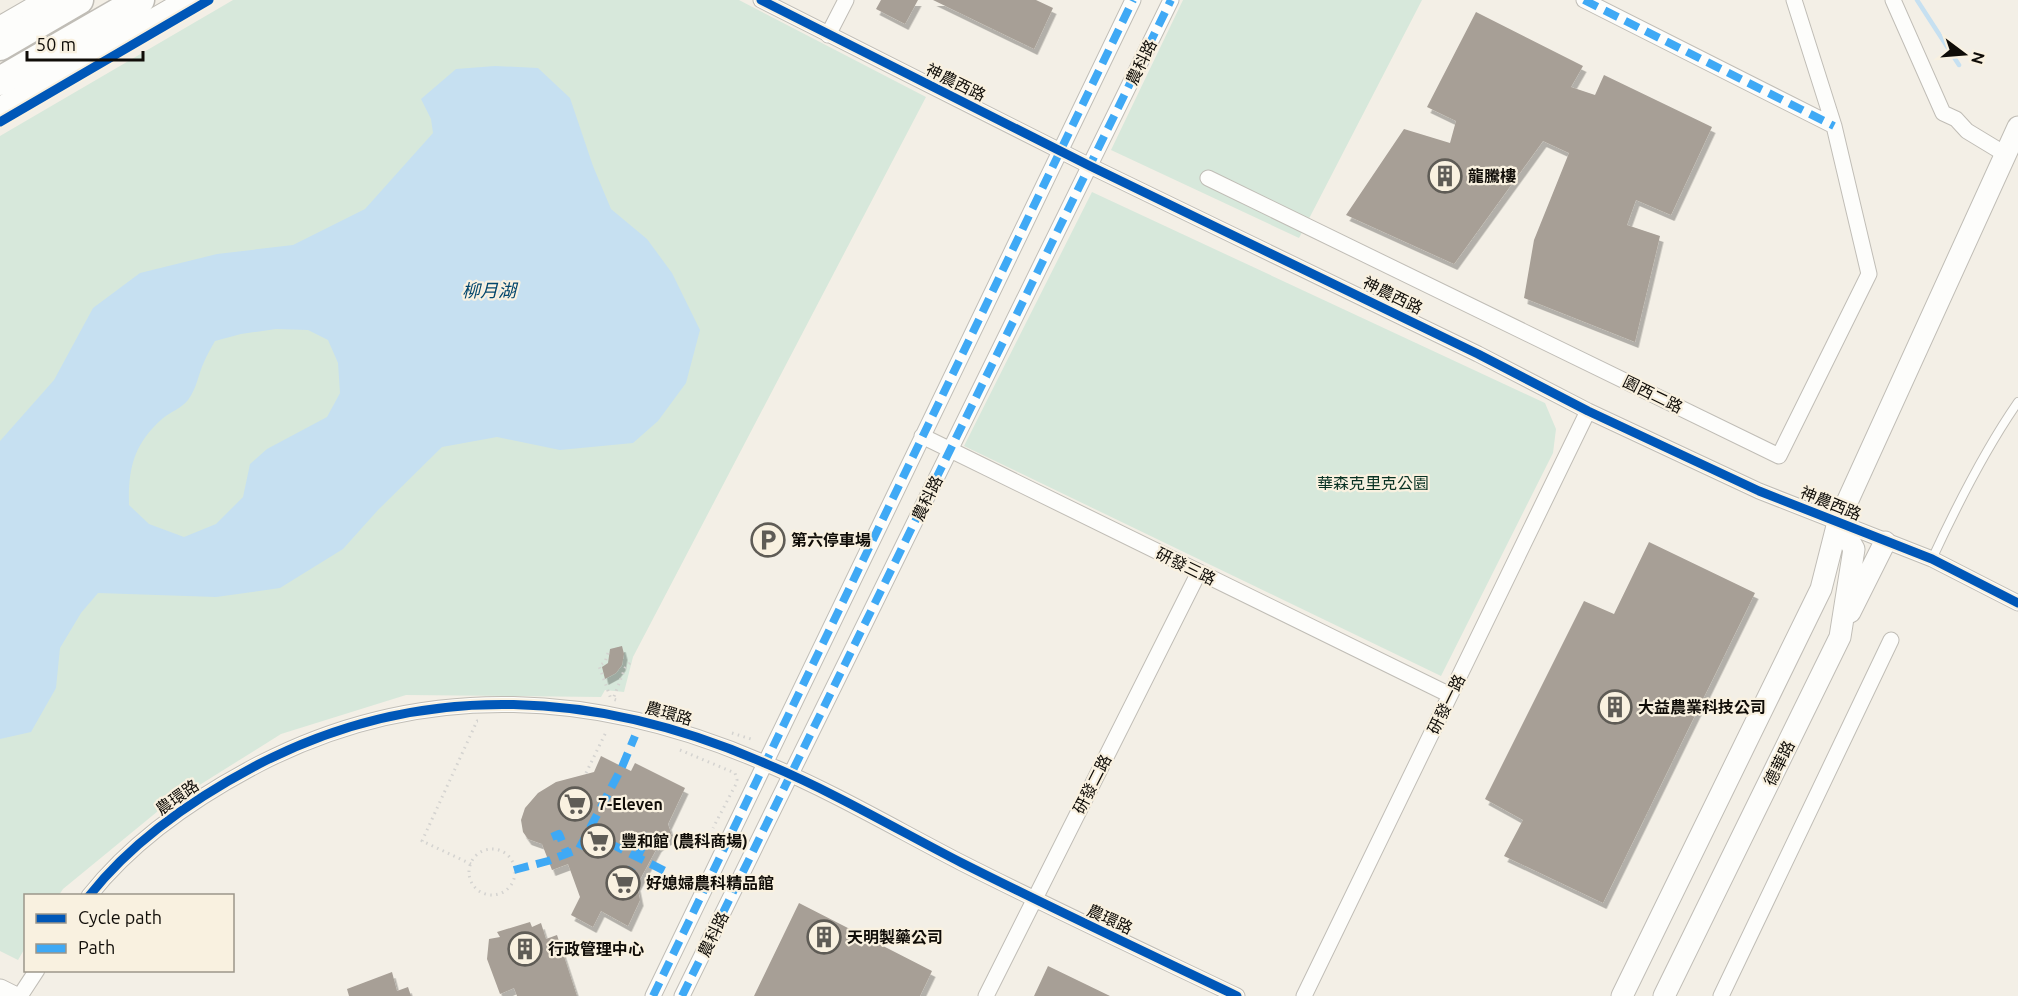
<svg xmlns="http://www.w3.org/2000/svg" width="2018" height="996" viewBox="0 0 2018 996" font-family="Ubuntu,'Noto Sans TC',sans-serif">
  <defs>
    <filter id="shadow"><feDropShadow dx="3.5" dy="6" stdDeviation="0" flood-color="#0004"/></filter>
  </defs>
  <rect width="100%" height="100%" fill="#f3efe6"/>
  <!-- green -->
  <path fill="#d7e8db" d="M233,0H739L926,97L633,657L624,692L605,690L601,697L406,695L281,734L158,811L63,889L59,895L26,896L25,948L18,960L0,951V136Z
    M1183,0H1422L1299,238L1111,150Z
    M1092,192L1545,403L1556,429L1553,453L1441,676L964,446Z"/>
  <!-- water -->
  <path fill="#c6e0f1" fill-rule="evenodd" d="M495,66L538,68L570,98L593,166L611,209L647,239L672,273L700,330L686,383L658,421L633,443L560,450L497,437L442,447L378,510L343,549L280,588L216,597L98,593L81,613L60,648L56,688L31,732L0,739V441L54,380L93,308L140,273L217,254L293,245L365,209L433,133L431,119L421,99L456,69ZM276,329L308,330L328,340L338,363L340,393L327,417L267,449L250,464L243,497L216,524L184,537L149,524L129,505C128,468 134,444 162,419C170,412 182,408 188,400C197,388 198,375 204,362C207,355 211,348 215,341L241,334Z"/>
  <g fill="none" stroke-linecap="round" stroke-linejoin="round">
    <!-- stream -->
    <path stroke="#c6e0f1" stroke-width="4.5" d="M1917,0L1959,65"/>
  </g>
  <!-- building -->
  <path fill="#a79f96" filter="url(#shadow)" d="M881,0H918L905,24L876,9Z
    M933,0H1036L1053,8L1034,49Z
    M1476,12L1583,66L1571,87L1595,95L1604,75L1712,127L1671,215L1636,200L1627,225L1660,236L1635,342L1524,298L1534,240L1569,153L1543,141L1454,264L1346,215L1404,129L1450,143L1456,121L1427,107Z
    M1649,542L1755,593L1603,903L1504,856L1523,820L1485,799L1584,601L1614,614Z
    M622,646L624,654L622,665L616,673L605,679L602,667L608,663L610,649Z
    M601,756L631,771L635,763L685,788L668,824L672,836L658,846L637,885L640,900L628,926L601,911L593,927L571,915L580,897L568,864L552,870L542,844L528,839L523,832L521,820L525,808L538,793L556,782L594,772Z
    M799,903L932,971L920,996H754Z
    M530,922L532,927L541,923L546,939L557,935L577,996H517L514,988L500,994L487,959L489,939L500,937L497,932Z
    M1048,966L1110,996H1034Z
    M392,972L397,991L408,987L411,996H349L347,989Z"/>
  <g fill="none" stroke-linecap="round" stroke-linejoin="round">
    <!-- lane casing -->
    <g stroke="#c0bdb6" stroke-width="10">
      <path id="lane" d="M1932,559C1957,505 1984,451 2018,402"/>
    </g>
    <!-- street casing -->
    <g stroke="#c0bdb6" stroke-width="17">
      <path id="street" d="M761,0L1090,166L1478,354L1588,411L1759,491L1932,559L2018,603
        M1584,0L1834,126
        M1893,0L1943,113L1956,119L1967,131L2005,154
        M828,35L846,0
        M1208,178L1779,456L1869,274L1834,126L1794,0
        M922,436L1450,695
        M89,896C134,839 196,797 259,764C425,678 602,691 769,765C835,793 898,830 962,863C1053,909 1145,952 1237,996
        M20,996L37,970
        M653,996L1133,0
        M682,996L1171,0
        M986,996L1199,572
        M1304,996L1588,411
        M1721,996L1891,640"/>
    </g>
    <!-- secondary casing -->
    <g stroke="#c0bdb6" stroke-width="23">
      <path id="secondary" d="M0,27L47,0
        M0,108L187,0
        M1850,612L1885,542
        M0,990L12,996
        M1622,996L1821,589L1838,522L2018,127
        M1664,996L1840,637L1854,549L1838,522"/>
    </g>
    <!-- highway casing -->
    <g stroke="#c0bdb6" stroke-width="31">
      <path id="highway" d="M0,46L79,0
        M0,81L140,0"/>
    </g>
    <!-- path -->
    <path stroke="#d4d3d0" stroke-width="3" stroke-dasharray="1.5 4.5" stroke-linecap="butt" d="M608,653L605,662L599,666L611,699
      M616,700L613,699L625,668L632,661
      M732,733L751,739
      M680,750L735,773L737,780L736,784L713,828
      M586,773L607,730
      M469 872a23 23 0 1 1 46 0a23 23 0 1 1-46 0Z
      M471,864L422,841L477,721H478"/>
    <!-- lane -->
    <use href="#lane" stroke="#fdfdfb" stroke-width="8"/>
    <!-- street -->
    <use href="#street" stroke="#fdfdfb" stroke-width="15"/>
    <!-- secondary -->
    <use href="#secondary" stroke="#fdfdfb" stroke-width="21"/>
    <!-- highway -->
    <use href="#highway" stroke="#fdfdfb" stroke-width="28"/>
    <!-- quiet -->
    <path stroke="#3fa9f5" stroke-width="8" stroke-dasharray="15 8" stroke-linecap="butt" d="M1584,0L1834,126
      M589,833L667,872
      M552,837L559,834L567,854
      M514,870L548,861L579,849L622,767L635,736
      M625,881L649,834
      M653,996L1133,0
      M682,996L1171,0"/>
    <!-- cycleway casing -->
    <g stroke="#f9f1e0" stroke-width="13">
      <path id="cycleway" d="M761,0L1090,166L1478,354L1588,411L1759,491L1932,559L2018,603
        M0,122L209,0
        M89,896C134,839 196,797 259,764C425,678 602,691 769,765C835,793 898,830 962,863C1053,909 1145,952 1237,996"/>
    </g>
    <!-- cycleway -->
    <use href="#cycleway" stroke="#0057b8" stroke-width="9"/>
  </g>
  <!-- icons -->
  <defs>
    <g id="building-ring" transform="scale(1.725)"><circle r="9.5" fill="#f9f1e0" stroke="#5f5c56" stroke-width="1.5"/><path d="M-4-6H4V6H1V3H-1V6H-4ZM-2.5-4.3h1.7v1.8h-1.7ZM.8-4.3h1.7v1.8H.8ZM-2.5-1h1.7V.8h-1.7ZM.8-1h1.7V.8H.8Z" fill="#5f5c56"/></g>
    <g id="parking-ring" transform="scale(1.725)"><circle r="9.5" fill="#f9f1e0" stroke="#5f5c56" stroke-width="1.5"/><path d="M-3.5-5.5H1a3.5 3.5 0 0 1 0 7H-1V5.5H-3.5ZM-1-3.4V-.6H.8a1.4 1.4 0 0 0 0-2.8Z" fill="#5f5c56"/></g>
    <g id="supermarket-ring" transform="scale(1.725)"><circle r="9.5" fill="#f9f1e0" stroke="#5f5c56" stroke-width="1.5"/><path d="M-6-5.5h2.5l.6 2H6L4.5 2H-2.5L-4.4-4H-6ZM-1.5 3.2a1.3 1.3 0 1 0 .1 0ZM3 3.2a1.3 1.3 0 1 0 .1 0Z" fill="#5f5c56"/></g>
  </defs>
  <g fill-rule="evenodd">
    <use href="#building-ring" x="1445" y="176"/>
    <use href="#parking-ring" x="768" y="540"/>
    <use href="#building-ring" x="1615" y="707"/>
    <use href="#supermarket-ring" x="575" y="804"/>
    <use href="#supermarket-ring" x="598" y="841"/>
    <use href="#supermarket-ring" x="623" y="883"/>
    <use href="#building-ring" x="824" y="937"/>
    <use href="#building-ring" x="525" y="949"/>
  </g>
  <g text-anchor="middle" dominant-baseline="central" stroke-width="4.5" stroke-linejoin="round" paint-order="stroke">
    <!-- street labels -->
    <g font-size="16" fill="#100d08" stroke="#f9f1e0">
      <text transform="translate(1141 62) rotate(-64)">農科路</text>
      <text transform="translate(956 82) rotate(26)">神農西路</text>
      <text transform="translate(1393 295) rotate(26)">神農西路</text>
      <text transform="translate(1653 394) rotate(26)">園西二路</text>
      <text transform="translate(927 498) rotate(-64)">農科路</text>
      <text transform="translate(1831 503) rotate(22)">神農西路</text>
      <text transform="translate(1186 566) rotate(26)">研發三路</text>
      <text transform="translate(1446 704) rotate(-64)">研發一路</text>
      <text transform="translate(669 713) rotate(16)">農環路</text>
      <text transform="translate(1779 763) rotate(-64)">德華路</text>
      <text transform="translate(1092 784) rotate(-63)">研發二路</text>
      <text transform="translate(177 797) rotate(-35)">農環路</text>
      <text transform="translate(1110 919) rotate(25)">農環路</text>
      <text transform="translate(713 934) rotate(-64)">農科路</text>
    </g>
    <!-- poi labels -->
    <g font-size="16" font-weight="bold" fill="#100d08" stroke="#f9f1e0" text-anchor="start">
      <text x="1468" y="176">龍騰樓</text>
      <text x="791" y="540">第六停車場</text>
      <text x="1638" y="707">大益農業科技公司</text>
      <text x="598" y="804">7-Eleven</text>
      <text x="621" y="841">豐和館 (農科商場)</text>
      <text x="646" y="883">好媳婦農科精品館</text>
      <text x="847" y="937">天明製藥公司</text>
      <text x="548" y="949">行政管理中心</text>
    </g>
    <!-- park labels -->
    <g font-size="16" fill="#083122" stroke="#f9f1e0">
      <text x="1373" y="483">華森克里克公園</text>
    </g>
    <!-- water labels -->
    <g font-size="18" font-style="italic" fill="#02466c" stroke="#f9f1e0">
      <text x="489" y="290">柳月湖</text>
    </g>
  </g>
  <!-- legend -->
  <rect x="24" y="894" width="210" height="78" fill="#f9f1e0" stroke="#9c968a" stroke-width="1.5"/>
  <rect x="36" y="914" width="30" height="9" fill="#0057b8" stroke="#9c968a" stroke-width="1.5"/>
  <text x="78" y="924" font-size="18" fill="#100d08">Cycle path</text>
  <rect x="36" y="944" width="30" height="9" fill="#3fa9f5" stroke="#9c968a" stroke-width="1.5"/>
  <text x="78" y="954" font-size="18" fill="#100d08">Path</text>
  <!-- north arrow -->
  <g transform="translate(1964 54) rotate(106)" stroke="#f9f1e0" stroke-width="4.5" paint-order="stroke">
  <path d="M0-4.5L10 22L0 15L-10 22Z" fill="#100d08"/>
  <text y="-9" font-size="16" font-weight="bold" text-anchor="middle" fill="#100d08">N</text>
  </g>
  <!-- scale -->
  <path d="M27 51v9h116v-9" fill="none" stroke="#100d08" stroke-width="3"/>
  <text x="36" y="51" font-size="18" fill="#100d08" stroke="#f9f1e0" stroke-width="4.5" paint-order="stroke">50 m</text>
</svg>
